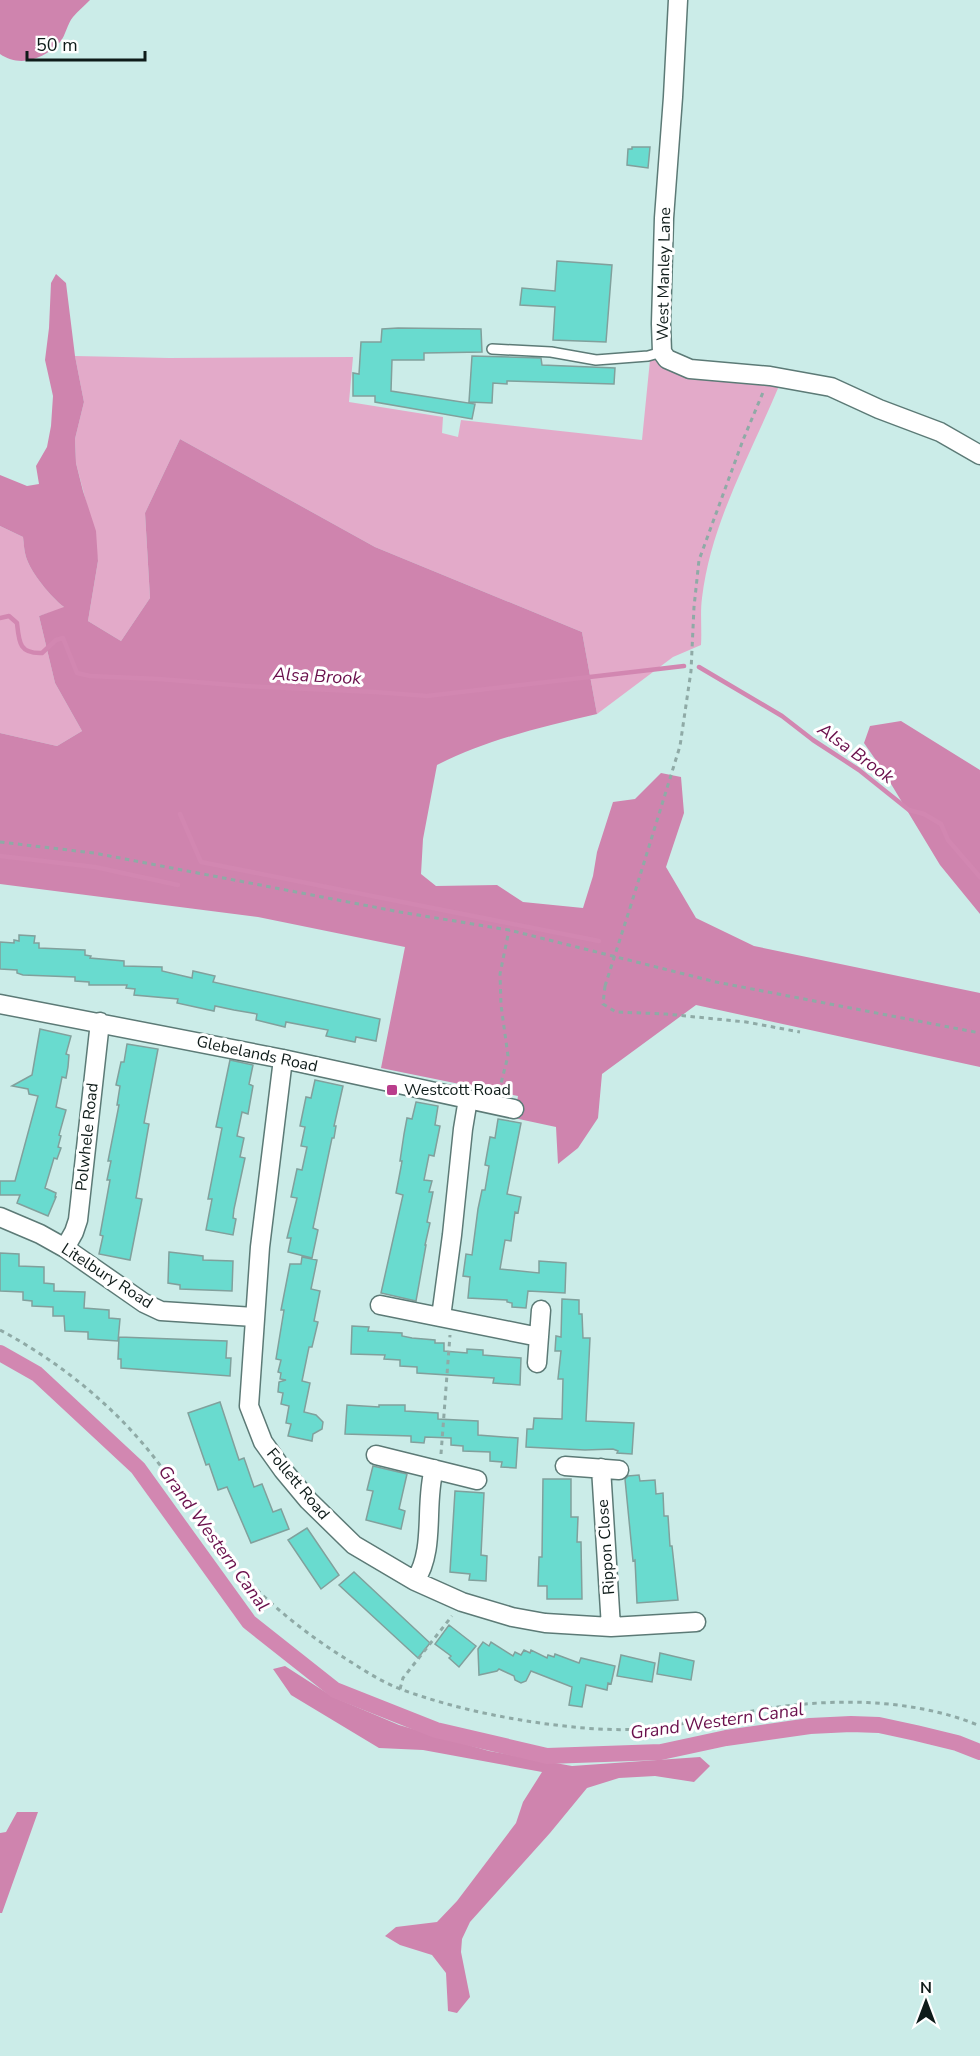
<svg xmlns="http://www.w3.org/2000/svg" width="980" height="2056" viewBox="0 0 980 2056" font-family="'Nunito Sans',sans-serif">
  <rect width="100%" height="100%" fill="#cbece8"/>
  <!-- green -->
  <path fill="#e3aac9" d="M75,356L169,358L353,357L349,402L443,417L442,433L458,437L461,420L642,440L650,360L661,359L779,386C750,455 711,523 702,598C700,613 702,629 701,645L673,657L597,714L582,632L375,547L180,439L145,513L150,598L121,641L88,621L98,561L88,509L76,463L75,439L84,402Z
    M0,526L23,537C24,543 24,551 26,557C31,573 51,597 65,608L39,616L55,683L82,731L57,746L0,733Z"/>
  <!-- forest -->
  <path fill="#cf84ae" d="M0,0H90C85,5 78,11 73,17C67,24 66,35 60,42C44,59 20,68 0,54Z
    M56,274L66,283L75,356L84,402L75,439L76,463L83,491L96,531L98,561L88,621L121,641L150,598L145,513L180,439L375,547L582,632L597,714C542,727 488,739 437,765L423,839L421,874L436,886L497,885L523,902L583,908L593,876L597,852L613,802L635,799L661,773L681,777L684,813L666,867L696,918L754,946L980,993V1067L696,1005L602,1074L598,1118L578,1148L558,1164L556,1127L514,1118L518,1096L381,1068L405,947L258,917L0,884V733L57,746L82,731L55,683L39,616L64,607C51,597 31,573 26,557C24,551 24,544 23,537L0,526V475L27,486L39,484L36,466L47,447L51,426L53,396L45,360L49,328L51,283Z
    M901,721L980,770V914L940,865L882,769L864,743L870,726Z
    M285,1666L333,1697L399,1725L489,1751L572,1766L700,1757L710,1766L694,1782L655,1776L619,1778L587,1788L550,1833L470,1922L462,1939L461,1952L470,1997L457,2013L448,2011L446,1973L432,1955L400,1945L385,1936L396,1927L437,1922L457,1901L516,1823L523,1802L542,1772L423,1750L379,1748L291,1695L273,1669Z
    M17,1812H38L2,1913H0V1833L6,1832Z"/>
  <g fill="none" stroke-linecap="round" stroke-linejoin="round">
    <!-- stream -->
    <path stroke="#d287b1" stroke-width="4.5" d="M0,618L9,616L17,623C19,642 19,654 42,653L56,640L63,638L77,673L90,676L159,679L245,686L375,692L427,696L684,666
      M699,667L782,716L813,740L859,770L909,810L924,814L941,824L948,840L980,877
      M180,814L201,862L599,941
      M0,856L95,867L178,885"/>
    <!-- canal -->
    <path stroke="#d287b1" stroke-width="16" d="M0,1353L37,1374L138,1468L249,1622L335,1690L436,1730L547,1756L661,1752L726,1738L810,1726L851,1724L879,1725L916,1733L957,1743L980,1752"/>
  </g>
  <!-- building -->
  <path fill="#69dbcf" stroke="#81a09c" stroke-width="1.5" d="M632,147H650L648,168L627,165L628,149H632Z
    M557,261L612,265L606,342L553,340L555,307L520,305L522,288L555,291Z
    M398,328L481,329L482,352L424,353V360H392L391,391L475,404L472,419L375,402V396H353V373L359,374L361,342H381L382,329Z
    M472,356L541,358L542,365L615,368L614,384L507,381V384L493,383L492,403L469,402Z
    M19,935L35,936L34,943H39V948L85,950V955L91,956L90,958L124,961V966L162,967V971L192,978L193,971L215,976L213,982L380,1019L376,1041L356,1037L355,1042L326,1036L328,1030L286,1022L285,1027L256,1020L257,1014L234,1010L215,1006L214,1011L177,1003L178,999L134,995L135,989L126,988L127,985H89V982L75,981V977L23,975L17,973V970L0,969V942L14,943V940L19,941Z
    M40,1029L71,1036L66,1054L69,1055L68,1067L66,1078L62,1077L56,1107L66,1110L59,1135L61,1136L58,1147L61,1148L57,1159L54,1158L45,1188L56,1193L55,1197H56L48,1216L17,1203L20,1195H0V1181H15L38,1096L29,1094L28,1089L12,1086L32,1075Z
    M127,1044L158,1049L144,1123L149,1124L136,1198L142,1199L130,1260L99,1254L103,1236L100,1235L110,1180H107L111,1161H108L119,1105H117L120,1086L116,1085L121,1062H124Z
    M230,1060L253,1065L249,1084L253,1086L248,1114L242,1112L237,1136L244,1138L240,1157L245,1158L234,1209L233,1218L236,1219L233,1235L206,1230L212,1199H208L222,1128L216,1127Z
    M315,1080L343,1086L334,1126H336L334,1138H332L313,1228L318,1230L312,1258L288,1252L291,1238H287L297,1198L291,1197L297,1169L302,1170L307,1147L301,1146L305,1127L300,1126L306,1097L311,1098Z
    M416,1102L438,1106L435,1125L440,1126L434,1156L429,1155L424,1180L432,1181L429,1192H433L427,1222L430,1223L425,1245H426L416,1301L381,1293L403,1195L396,1193L401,1167L402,1161H400L404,1134L407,1118L412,1119Z
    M498,1119L521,1123L507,1194L521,1197L518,1213L515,1212L511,1241L505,1240L500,1269L539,1273V1261L566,1263L565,1293L528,1291L526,1308L512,1307V1303L507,1302V1300L468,1298L470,1277L463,1276L466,1254L472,1255L478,1209L482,1190H485L489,1166L485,1165L490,1137L495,1138Z
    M169,1252L203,1256V1260L233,1261L232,1291L180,1289V1285L168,1283Z
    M0,1253L19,1254V1266L44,1267V1283L54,1284V1291L85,1292L84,1308L109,1310V1318L120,1319L118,1341L88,1339V1332L65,1331L64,1316H53V1307L32,1306V1301L23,1300V1292L0,1291Z
    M302,1257L317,1260L311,1289L320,1291L314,1321L318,1322L312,1347H309L302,1381L310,1383L304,1412L316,1415L323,1422L322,1429L313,1434L312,1441L288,1436L291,1424L286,1423L289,1406L281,1404L283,1393L278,1392L279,1382L286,1380L280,1379L281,1373L278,1372L281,1360L276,1359L284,1310H281L290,1264H301Z
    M562,1299L579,1300V1314H582L583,1338H590L586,1421L634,1423L632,1454L617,1453L618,1451L613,1449L585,1450L526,1447L527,1429H533L534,1418L562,1419L563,1379H558L561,1351H555L556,1336L561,1337Z
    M352,1326L369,1327L368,1331L402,1333V1336L412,1338L435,1340V1343H444V1351L467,1353V1349L483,1350V1355L521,1358L520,1385L493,1383L494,1378L417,1373V1367L400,1366V1360L384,1359L385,1355L351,1354Z
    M119,1337L227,1341L226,1358H231L230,1376L121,1368V1359H118Z
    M220,1402L239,1460L244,1458L254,1487L262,1484L273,1512L281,1509L289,1529L251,1543L227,1487L218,1490L209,1464L206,1465L188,1413Z
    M347,1405L379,1407V1405H405V1411L438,1413V1419L478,1421V1435L518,1438L516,1468L501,1467L502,1462L490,1461V1452L463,1451V1446L451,1445V1438L425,1437L424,1443L411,1442V1436L345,1434Z
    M373,1466L407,1474L399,1509L405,1511L401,1529L366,1520L373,1491L367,1490Z
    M639,1475L640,1481L655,1480L656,1494L663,1493L664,1516H668L670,1546H672L678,1600L637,1603L635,1560L633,1561L625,1479L628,1476Z
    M543,1479H571V1517H578L577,1542H581L582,1599H547V1586H538L539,1557H542Z
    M455,1491L484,1493L481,1555L487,1556L486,1581L469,1580L470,1574L450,1572Z
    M307,1528L339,1575L321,1589L288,1540Z
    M354,1572L430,1643L418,1658L339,1585Z
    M449,1625L476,1646L459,1667L449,1658L451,1656L435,1644Z
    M483,1642L489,1646L491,1642L513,1656L515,1652L521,1655L524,1650L530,1653L531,1650L547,1658L548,1655L554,1657L555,1654L579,1663L581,1658L615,1666L611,1684L608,1683L607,1690L586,1685L582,1707L569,1705L572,1687L531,1671L526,1681L521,1683L515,1680L514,1676L499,1669L497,1671L479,1675L478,1649Z
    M660,1653L694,1661L691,1680L657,1674Z
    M621,1655L655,1663L652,1682L617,1676Z"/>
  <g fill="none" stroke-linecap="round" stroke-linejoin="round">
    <!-- lane casing -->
    <g stroke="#5c7a76" stroke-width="12">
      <path id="lane" d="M492,349L551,352L596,360L648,356L662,352"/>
    </g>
    <!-- street casing -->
    <g stroke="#5c7a76" stroke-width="21">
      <path id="street" d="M678,0L673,97L664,218L661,324L662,352L667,359L690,369L770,376L831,387L879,409L940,432L980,455
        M0,1004L283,1059L514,1109
        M283,1059L260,1247L249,1406L263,1442L283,1470L308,1500L354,1545L415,1581L462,1602L512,1617L545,1623L611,1627L696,1622
        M0,1217L40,1234L65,1248L144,1303L161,1311L254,1317
        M65,1248L74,1232L78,1220L100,1022
        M380,1305L539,1337
        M441,1317L452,1235L463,1129L468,1099
        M537,1363L541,1310
        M376,1455L477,1480
        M565,1466L619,1470
        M601,1468L611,1627
        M415,1581C436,1549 424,1505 434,1469"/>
    </g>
    <!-- path -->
    <path stroke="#8faaa6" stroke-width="3" stroke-dasharray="4.5 4.5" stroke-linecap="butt" d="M0,842L94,853L400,912L509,930L716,982L980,1033
      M630,908L680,746L691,671L694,607L699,560L743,440L764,390
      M605,986L603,1004L616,1012L666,1014L746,1022L800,1032
      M499,1091L508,1056L501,1005L500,974L509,930
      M0,1330C58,1361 112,1404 153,1456C175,1484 194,1516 216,1544C252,1590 294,1626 343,1657C362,1669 381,1682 403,1690C450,1707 497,1717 547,1724C578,1728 611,1731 643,1729C688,1725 733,1713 778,1707C844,1698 918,1700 980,1726
      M441,1454L450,1335
      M400,1689L403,1678L452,1616"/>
    <!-- lane -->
    <use href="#lane" stroke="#fff" stroke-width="9"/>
    <!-- street -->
    <use href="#street" stroke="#fff" stroke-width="18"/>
    <!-- path-bridge -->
    <path stroke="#8faaa6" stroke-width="3" stroke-dasharray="4.5 4.5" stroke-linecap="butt" d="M605,986L630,908"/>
  </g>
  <!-- markers -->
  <rect fill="#ba3d8c" stroke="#fff" stroke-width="2" x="386" y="1084" width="12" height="12" rx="3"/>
  <g text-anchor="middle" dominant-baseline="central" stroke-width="6" stroke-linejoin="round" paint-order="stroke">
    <!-- street labels -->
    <g font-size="16" fill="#0e1b19" stroke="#fff">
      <text transform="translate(664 274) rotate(-89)">West Manley Lane</text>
      <text transform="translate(257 1054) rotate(12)">Glebelands Road</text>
      <text transform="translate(87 1137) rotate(-84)">Polwhele Road</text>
      <text transform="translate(107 1276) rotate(33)">Litelbury Road</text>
      <text transform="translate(298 1484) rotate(50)">Follett Road</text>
      <text transform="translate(606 1547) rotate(-94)">Rippon Close</text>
    </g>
    <!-- poi labels -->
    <g font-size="16" fill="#0e1b19" stroke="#fff" text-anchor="start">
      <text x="404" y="1090">Westcott Road</text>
    </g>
    <!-- water labels -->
    <g font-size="18" font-style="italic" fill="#6a104c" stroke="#fff">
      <text transform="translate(317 676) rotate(3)">Alsa Brook</text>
      <text transform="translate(856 753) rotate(36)">Alsa Brook</text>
      <text transform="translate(214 1538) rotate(54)">Grand Western Canal</text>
      <text transform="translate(717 1721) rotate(-8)">Grand Western Canal</text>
    </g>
  </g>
  <!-- north arrow -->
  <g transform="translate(926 2002)" stroke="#ffffff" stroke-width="4.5" paint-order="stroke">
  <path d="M0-4.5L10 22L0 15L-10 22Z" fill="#0e1b19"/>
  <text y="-9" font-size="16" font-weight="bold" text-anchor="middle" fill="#0e1b19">N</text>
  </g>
  <!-- scale -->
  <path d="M27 51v9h118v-9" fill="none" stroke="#0e1b19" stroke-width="3"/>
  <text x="36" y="51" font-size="18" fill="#0e1b19" stroke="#ffffff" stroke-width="4.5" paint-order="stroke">50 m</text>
</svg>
